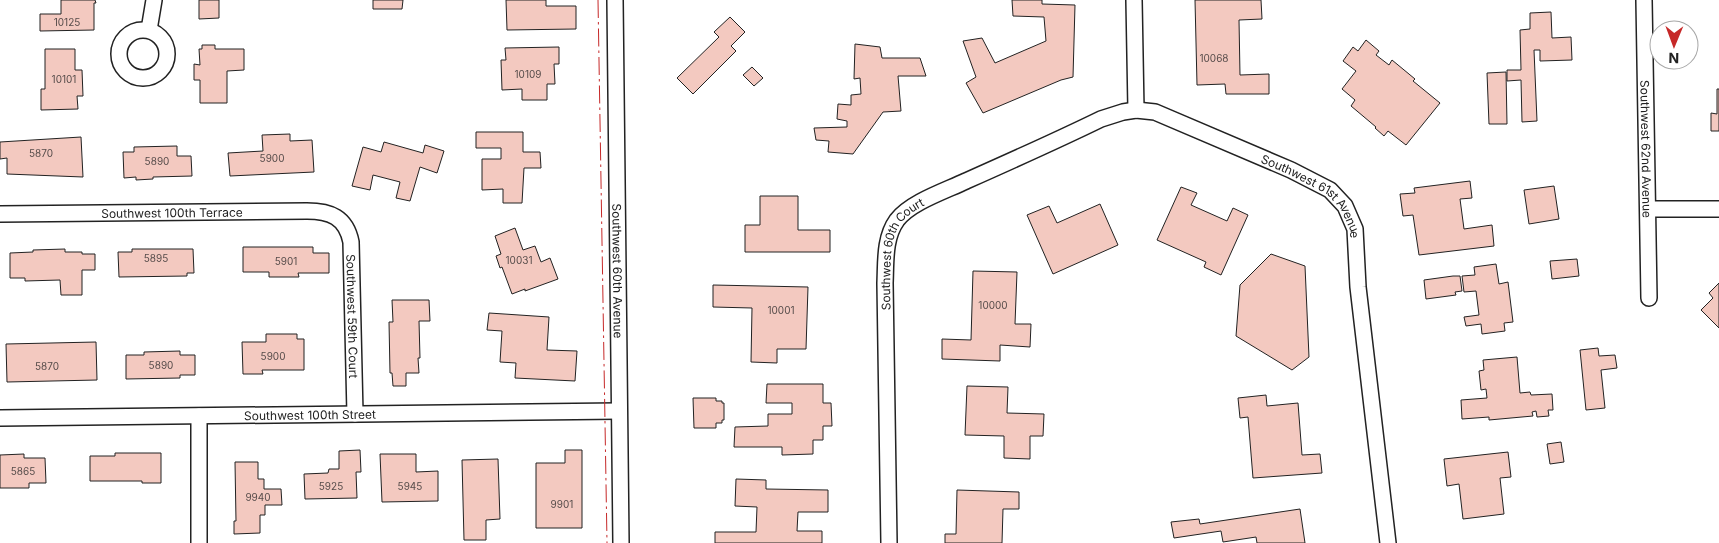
<svg xmlns="http://www.w3.org/2000/svg" width="1719" height="543" viewBox="0 0 1719 543" font-family="Inter,sans-serif">
  <rect width="100%" height="100%" fill="#fff"/>
  <!-- building -->
  <path fill="#f3c9c0" stroke="#222" d="M61,0H95L96,3H94V30L40,31V14H61Z
    M199,0H219V18L199,19Z
    M373,0H403L402,9H373Z
    M506,0H546V6H576V29L507,30Z
    M1012,0H1042V4L1075,5L1073,77L1061,80L983,113L966,83L976,77L963,41L982,38L995,63L1046,41L1044,17L1013,16Z
    M1195,0H1261L1262,19L1239,20L1240,75L1269,74V94H1226L1225,84L1197,85Z
    M1551,12L1552,38L1571,37L1572,60L1540,61V50H1534L1537,121L1522,122L1521,80L1507,81V70H1521L1520,30L1530,29V13Z
    M730,17L745,32L731,46L736,51L693,94L677,78L719,37L714,32Z
    M1366,40L1379,51L1376,55L1389,65L1392,60L1415,79L1413,81L1440,103L1406,145L1388,131L1384,136L1375,128L1376,127L1351,106L1355,100L1342,89L1356,71L1343,61L1353,47L1358,51Z
    M855,44L880,47L882,58H920L926,76H898L901,111L883,112L853,154L828,152L829,141L816,140L814,128L847,127V121L837,119L838,104L851,105V95L861,94L860,78L854,79Z
    M202,45H215V49H244V70L227,71V103H200V80H194V64L200,65L199,49H202Z
    M559,47V64H554L555,84H547V100H522V89L502,90L501,60H506L505,48Z
    M45,49H75V70H82L83,96H77L78,109L41,110V89H45Z
    M752,67L763,78L754,86L743,75Z
    M1506,72L1507,124H1489L1487,73Z
    M1717,89H1719V131H1711V113L1717,114Z
    M476,132H523V152H540L541,168H524L522,203H503V189L482,190V159H501V148H476Z
    M290,134V141L312,140L314,172L230,176L228,153L263,151L262,135Z
    M81,137L83,177L7,174V158L0,159V142Z
    M384,142L423,153L425,145L444,151L437,173L420,167L410,201L396,198L400,182L373,175L370,190L352,186L363,147L381,152Z
    M177,146V156H191L192,176L153,177V179L136,180V177L124,178L123,152H134V147Z
    M1470,181L1472,198L1460,199L1464,229L1492,225L1494,246L1419,255L1413,215L1403,216L1400,194L1415,193L1414,188Z
    M1554,186L1559,219L1529,224L1524,190Z
    M1181,187L1197,193L1191,205L1227,221L1233,208L1248,215L1221,275L1204,267L1206,262L1157,240Z
    M760,196H798V230H830V252H745V225H760Z
    M1100,204L1118,245L1053,274L1027,215L1049,206L1057,223Z
    M515,228L523,250L535,246L541,262L550,258L558,279L525,291V289L512,294L502,267L500,268L496,256L501,254L495,236Z
    M243,247H313V253H329V273H298L299,277H269V272H243Z
    M65,249V252H82V254H95V270H82V295H61L60,280L25,281V278H10V253L33,252V250Z
    M132,249H193L194,273H187V276L119,277L118,252H132Z
    M1271,254L1305,266L1309,357L1292,370L1236,336L1240,285Z
    M1577,259L1579,276L1552,279L1550,261Z
    M1496,264L1499,284L1508,282L1513,322L1504,323L1505,331L1482,334L1481,324L1466,326L1464,317L1479,315L1476,291L1464,292L1462,276L1475,275L1474,267Z
    M973,271L1017,272L1015,324H1031L1030,347L1000,345V361L942,359V339L971,340Z
    M1453,276H1460L1462,291L1455,292L1456,295L1426,299L1424,280Z
    M1719,283V328L1701,310L1713,298L1709,293Z
    M713,285L808,287L806,349H777V363L751,362L752,308L713,307Z
    M392,300H429L430,321H419L420,358H418L419,373H406V386H393L392,373H390L389,322H393Z
    M489,313L549,317L547,350L577,351L575,381L515,378L516,363L500,362L502,331L487,330Z
    M266,334H297V339H304V370H262L263,374H243L242,342H266Z
    M96,342L97,380L7,382L6,344Z
    M1598,348L1599,356L1615,355L1617,368L1601,370L1605,408L1586,410L1580,350Z
    M180,351V355H195V375H180V378L126,379V355H144V352Z
    M1517,357L1520,393L1530,392L1531,395L1552,394L1553,410H1548L1549,416L1537,417L1536,411L1532,412L1533,416L1489,420V417L1462,419L1461,400L1487,398L1486,389L1481,390L1479,371L1484,370L1483,360Z
    M767,384H823V403H831L832,426H823V440H813V454L782,455V447H734L735,427L768,426V414H792V403H766Z
    M967,386L1008,387L1007,413L1044,414L1043,436H1030V459L1004,458V436L965,435Z
    M1266,395L1267,406L1298,403L1302,455L1320,454L1322,473L1253,478L1248,417L1240,418L1238,398Z
    M693,398H716V401H722V403H724V420H722V423H716V428H694Z
    M1561,442L1564,462L1550,464L1547,444Z
    M360,450L361,472H356L357,498L305,499L304,474L328,473L329,469H339V451Z
    M565,450H582V528H536V463H565Z
    M1508,452L1511,477L1500,478L1504,514L1463,519L1459,484L1447,486L1444,459Z
    M115,453H161V483H142V481H90V456H115Z
    M24,454V458H45L46,483H29V488H0V455Z
    M380,454H416V472L438,471V501L382,502Z
    M498,459L500,519L486,520V540H464L462,460Z
    M235,462H258V479H264V489H281L282,505H265V515H260V533L234,534V521H236Z
    M736,479L766,480V489L828,490V512H798L797,531H822V543H715V532H756L757,507L735,506Z
    M957,490L1019,492V509H1003L1002,543H945V534H956Z
    M1300,509L1305,543H1257L1256,537L1223,542L1221,531L1174,538L1171,522L1199,519L1200,524Z"/>
  <g fill="none" stroke-linecap="round" stroke-linejoin="round">
    <!-- street casing -->
    <g stroke="#222" stroke-width="18">
      <g id="street">
        <path id="s1" d="M615,0L621,543"/>
        <path d="M1134,0L1136,110"/>
        <path id="s2" d="M1644,0L1649,298"/>
        <circle cx="143" cy="54" r="24"/>
        <path d="M149,30L154,0"/>
        <path d="M1648,209H1719"/>
        <path id="s3" d="M0,214L307,211C330,211 346,217 351,242L355,414"/>
        <path d="M199,416V543"/>
        <path id="s4" d="M0,418L619,411"/>
        <path id="s5" d="M889,543L885,283C886,262 884,238 897,220C911,202 945,191 966,181C1011,161 1056,141 1101,119L1123,112L1136,110L1155,112L1291,170L1330,190L1345,206L1355,229L1358,287L1388,543"/>
      </g>
    </g>
    <!-- street -->
    <use href="#street" stroke="#fff" stroke-width="15"/>
    <!-- power -->
    <path stroke="#c62828" stroke-width="1" stroke-dasharray="18 4 2.5 4" stroke-linecap="butt" d="M598,0L607,543"/>
  </g>
  <g text-anchor="middle" dominant-baseline="central" stroke-width="4" stroke-linejoin="round" paint-order="stroke">
    <!-- number labels -->
    <g font-size="10" fill="#564c4a">
      <text x="67" y="22">10125</text>
      <text x="1214" y="58">10068</text>
      <text x="528" y="74">10109</text>
      <text x="64" y="79">10101</text>
      <text x="41" y="153">5870</text>
      <text x="272" y="158">5900</text>
      <text x="157" y="161">5890</text>
      <text x="156" y="258">5895</text>
      <text x="519" y="260">10031</text>
      <text x="286" y="261">5901</text>
      <text x="993" y="305">10000</text>
      <text x="781" y="310">10001</text>
      <text x="273" y="356">5900</text>
      <text x="161" y="365">5890</text>
      <text x="47" y="366">5870</text>
      <text x="23" y="471">5865</text>
      <text x="331" y="486">5925</text>
      <text x="410" y="486">5945</text>
      <text x="258" y="497">9940</text>
      <text x="562" y="504">9901</text>
    </g>
    <!-- street labels -->
    <g font-size="12" fill="#222" stroke="#fff">
      <text stroke="none"><textPath href="#s2" startOffset="149">Southwest 62nd Avenue</textPath></text>
      <text stroke="none"><textPath href="#s5" startOffset="791">Southwest 61st Avenue</textPath></text>
      <text stroke="none"><textPath href="#s3" startOffset="172">Southwest 100th Terrace</textPath></text>
      <text stroke="none"><textPath href="#s5" startOffset="295">Southwest 60th Court</textPath></text>
      <text stroke="none"><textPath href="#s1" startOffset="271">Southwest 60th Avenue</textPath></text>
      <text stroke="none"><textPath href="#s3" startOffset="441">Southwest 59th Court</textPath></text>
      <text stroke="none"><textPath href="#s4" startOffset="310">Southwest 100th Street</textPath></text>
    </g>
  </g>
  <!-- north arrow -->
  <g transform="translate(1674 45) rotate(181)"><circle r="24" fill="#ffffff" stroke="#a7a7a7"/>
  <path d="M0-4L9 19L0 12L-9 19Z" fill="#c62828"/>
  <text y="-8" font-size="14" font-weight="bold" text-anchor="middle" fill="#222222">N</text>
  </g>
</svg>
